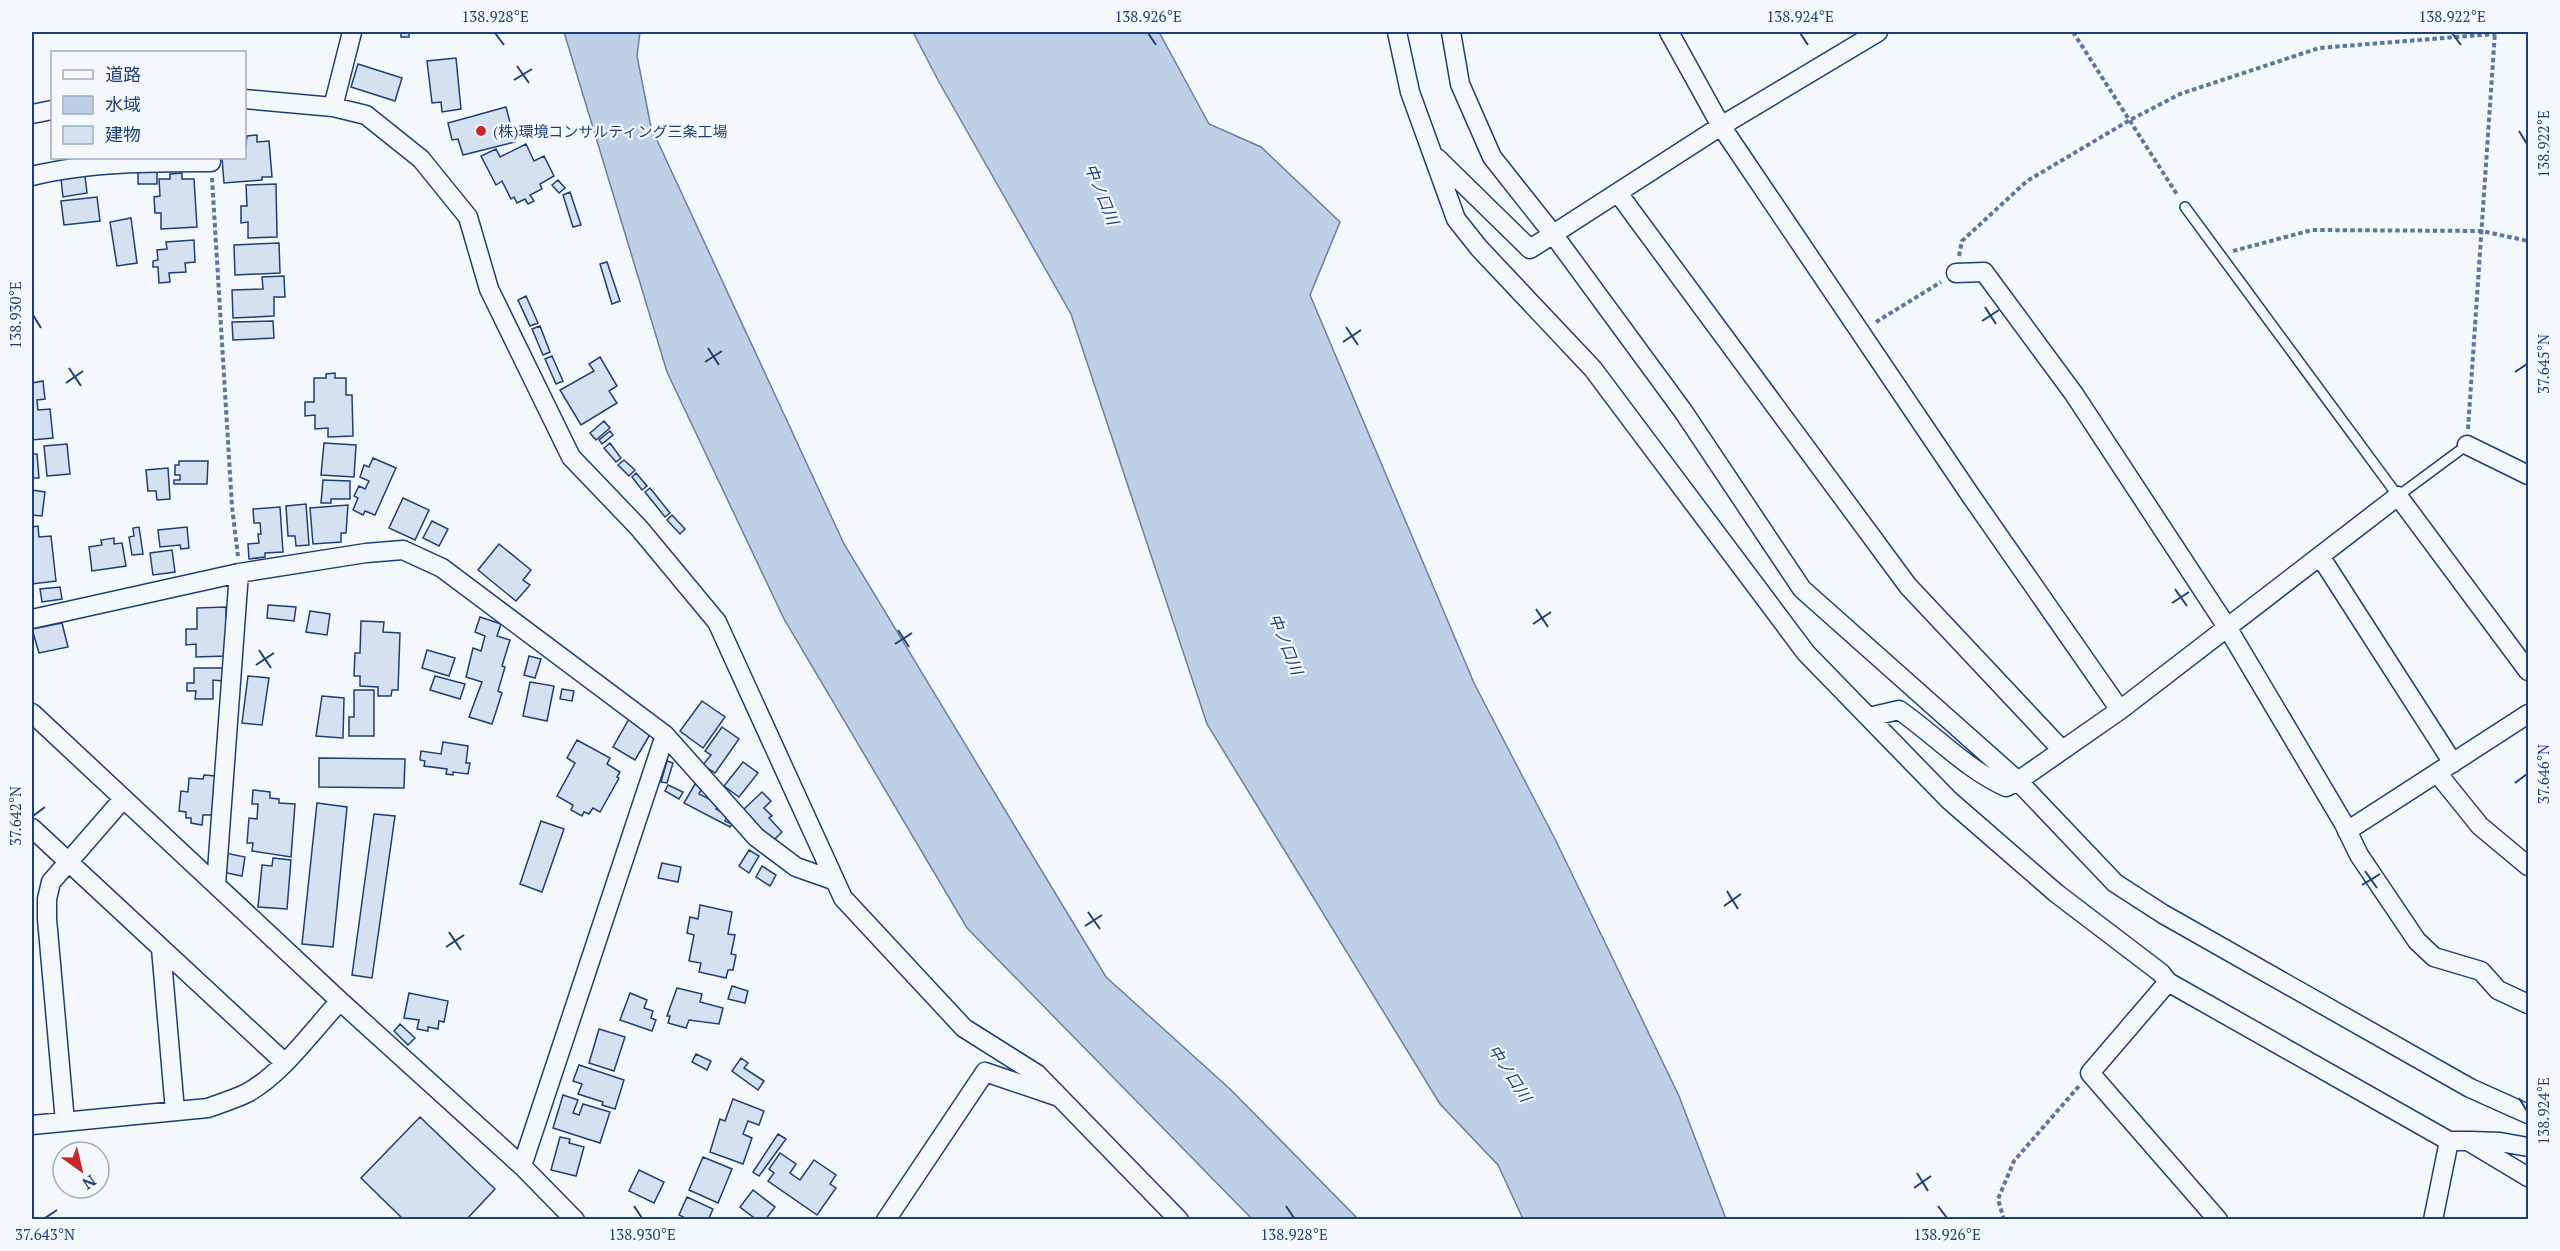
<svg xmlns="http://www.w3.org/2000/svg" width="2560" height="1251" viewBox="0 0 2560 1251" font-family="'PT Serif','Noto Sans JP',serif">
  <rect width="100%" height="100%" fill="#f4f7fb"/>
  <!-- water -->
  <path fill="#bed0e5" stroke="#687fa3" stroke-width="1.5" d="M564,32H640L637,56L651,127L844,544L1106,977L1230,1089L1358,1219H1252L967,928L784,619L667,372Z
    M913,32H1159L1209,124L1261,147L1340,222L1310,295L1474,683L1556,841L1679,1096L1726,1219H1523L1498,1165L1440,1104L1207,724L1071,314L939,82Z"/>
  <!-- building -->
  <path fill="#d5e0f0" stroke="#1d3f73" stroke-width="1.5" d="M387,32H416V33H409V37H401V32Z
    M456,58L461,109L442,112L441,102L432,103L427,61Z
    M358,64L402,78L395,101L351,87Z
    M506,107L515,142L463,155L458,139L452,140L448,123Z
    M257,135V142L269,141L272,177H262V180L224,183L222,158H244L247,136Z
    M526,144L534,161L544,156L554,176L540,184L542,189L530,195L534,201L528,204L525,199L517,203L514,197L511,199L502,181L496,185L481,156L496,149L500,157Z
    M138,169H157V184H138Z
    M182,173V179H194L197,227L161,229V213H155L154,197L160,196L159,179H170V174Z
    M85,176L87,193L63,197L61,179Z
    M558,180L565,188L559,193L552,185Z
    M276,184L277,237L248,238V222L241,223V206H247L246,185Z
    M570,192L581,225L573,227L563,195Z
    M97,197L100,221L64,225L61,201Z
    M131,218L137,263L117,266L110,222Z
    M194,240L195,262L185,263L186,272L169,273L170,282L159,283L158,267H153V261L158,260L157,250L167,249L166,242Z
    M279,243L280,273L235,275L234,245Z
    M607,262L620,301L612,304L600,264Z
    M284,276L285,297H274V316L233,318L232,290L263,289L262,277Z
    M526,296L538,323L530,326L518,300Z
    M273,321L274,338L233,340L232,322Z
    M540,326L550,352L543,355L532,329Z
    M552,356L563,381L556,384L545,359Z
    M600,357L617,386L609,391L617,403L581,425L560,390L594,371L589,364Z
    M335,373V378H346V395H352L353,436L328,437V428L315,429V415L305,416V402H314V378H326V374Z
    M43,381L45,399L37,400L38,410L50,409L53,438L32,440V383Z
    M604,421L610,428L596,440L590,433Z
    M610,431L613,435L602,444L599,440Z
    M324,443L356,445L354,477L321,475Z
    M610,443L621,458L616,462L604,448Z
    M67,444L70,474L47,476L44,446Z
    M32,454H37L39,478H32Z
    M373,458L396,468L375,515L365,511L363,515L353,510L358,498L354,496L359,486L365,489L369,481L360,477L364,465L369,467Z
    M624,460L635,470L629,476L618,465Z
    M179,461H208L207,484H174V480H180V475H175V465H179Z
    M168,468L170,499L157,500L156,491H148L146,470Z
    M636,473L647,486L642,490L632,477Z
    M323,480L350,481V499H331V503H321Z
    M650,488L670,513L665,517L645,492Z
    M32,490L45,492L42,516L32,515Z
    M403,498L429,510L415,540L389,528Z
    M306,504L309,545L296,546L295,536H288L286,506Z
    M348,505L346,533H341V542L313,544L310,508Z
    M280,507L283,552L265,553V557L249,559L248,544L259,543L258,534H261L260,523H254L253,509Z
    M672,515L685,529L680,534L667,520Z
    M432,521L448,529L439,546L423,538Z
    M38,526L39,537L51,536L56,581L32,584V527Z
    M139,527L143,554L132,555L129,537L134,536L133,528Z
    M187,527L189,548L181,549L180,545L160,547L158,530Z
    M114,538V544L122,543L126,566L92,571L89,547L102,545L101,540Z
    M499,544L531,570L523,580L530,585L516,601L478,570Z
    M172,550L175,572L153,575L150,553Z
    M60,587L62,599L42,602L40,589Z
    M268,605L296,607L294,621L267,618Z
    M226,607V656L196,657V644L186,645V629H197V608Z
    M310,611L330,614L327,635L306,632Z
    M480,617L501,624L497,636L510,640L502,666L505,667L498,691L502,693L492,724L469,717L482,682L466,677L473,648L481,651L485,636L475,632Z
    M361,621L384,622L383,632L400,633L398,690H392L391,696H378V687L360,686V676H354L355,653H360Z
    M62,623L68,647L39,653L32,629Z
    M427,650L455,658L449,676L422,668Z
    M529,656L541,659L535,678L524,675Z
    M194,668H223V681L213,680V699H195L196,691H187V683H194Z
    M248,676L269,678L262,725L242,723Z
    M435,676L465,684L460,699L430,690Z
    M530,682L554,686L547,721L523,716Z
    M562,689L574,691L572,701L560,699Z
    M354,690H374V736H349V717H354Z
    M322,696L344,698L343,738L316,736Z
    M702,701L725,717L703,748L680,731Z
    M629,719L652,731L635,760L613,747Z
    M722,727L739,739L715,773L703,765L711,755L705,751Z
    M577,740L610,758L607,764L620,772L617,777L619,778L600,812L593,808L589,814L584,812L582,816L571,810L573,805L557,796L575,763L567,758Z
    M443,742L468,746L466,763H470L468,774L453,772V775L446,774L447,769L424,766L425,761L420,760L421,751L441,754Z
    M319,758L405,759L404,788L319,787Z
    M667,761L673,763L667,783L661,782Z
    M743,762L758,773L739,797L724,786Z
    M204,775L216,776L212,815H203L202,825L191,823V818H186V812L179,811L181,791L188,792L189,778L203,779Z
    M695,784L702,788L699,794L719,804L716,809L728,816L725,821L732,824L730,827L684,803Z
    M668,785L683,792L679,799L665,791Z
    M253,790L270,792V798L279,799V803L295,804L291,857L252,851L253,843H247L249,818L257,819L258,804H252Z
    M762,792L771,801L764,808L772,816L769,818L782,832L773,841L743,810Z
    M317,803L347,807L333,947L302,944Z
    M374,814L395,816L372,978L352,975Z
    M541,821L564,829L542,892L520,884Z
    M749,850L759,856L749,873L739,866Z
    M225,853L245,857L242,876L222,872Z
    M273,858L291,860L287,909L258,907L262,865L272,866Z
    M662,863L681,867L678,882L658,878Z
    M762,866L776,875L770,886L756,877Z
    M700,905L732,912L728,934L735,935L731,954L736,955L733,970H728L726,978L699,972L701,963L689,961L694,935L687,933L690,917L698,919Z
    M732,986L748,991L745,1003L728,999Z
    M677,988L702,994L700,1002L723,1008L719,1024L689,1020L686,1028L668,1023L670,1016H667Z
    M409,993L448,1001L444,1022L439,1021L438,1029L428,1027V1031L417,1029L419,1020L404,1018Z
    M630,993L647,1000L644,1008L653,1011L651,1018L656,1020L652,1031L620,1020Z
    M400,1024L415,1038L408,1045L394,1031Z
    M599,1029L625,1037L614,1071L589,1063Z
    M696,1054L711,1061L707,1070L692,1062Z
    M741,1058L748,1063L744,1068L764,1081L758,1090L732,1071Z
    M579,1065L624,1080L615,1109L602,1105L603,1102L578,1094L582,1084L573,1081Z
    M563,1095L578,1100L573,1113L579,1115L583,1104L610,1112L600,1143L553,1128Z
    M733,1099L764,1111L759,1125L748,1121L743,1134L752,1138L743,1164L710,1152L720,1119L725,1121Z
    M420,1117L495,1189L466,1220H404L361,1178Z
    M778,1134L786,1139L759,1176L753,1172Z
    M560,1137L570,1139L569,1143L584,1147L576,1176L551,1170Z
    M780,1153L796,1164L790,1173L800,1180L814,1160L836,1175L830,1184L836,1188L817,1215L768,1181L774,1173L769,1169Z
    M703,1157L732,1169L718,1203L689,1190Z
    M639,1170L664,1182L654,1203L629,1191Z
    M753,1190L775,1207L765,1220H757L740,1207Z
    M687,1197L713,1209L708,1220H689L679,1215Z"/>
  <g fill="none" stroke-linecap="round" stroke-linejoin="round">
    <!-- service casing -->
    <g stroke="#1d3f73" stroke-width="12">
      <path id="service" d="M2185,207L2398,496L2467,445"/>
    </g>
    <!-- minor casing -->
    <g stroke="#1d3f73" stroke-width="21">
      <path id="minor" d="M1397,32L1410,92L1456,219L1479,248L1593,369L1806,653L1949,800L2056,893L2161,973L2168,982L2449,1141H2468L2528,1177
        M1451,32L1460,84L1492,157L1553,234L1683,411L1802,589L2018,781L2115,883L2163,914L2470,1088L2528,1114
        M1669,32L1721,126L1971,496L2120,710
        M244,99L333,107L366,115L421,159L468,217L489,289L571,457L639,528L717,622L843,898L964,1028L1037,1074L1179,1220
        M333,107L352,32
        M32,114L52,110
        M1437,158L1530,249L1721,126L1878,32
        M32,176C89,162 152,162 211,162
        M1618,193L1908,586L2062,750
        M1956,273L1984,272L2074,394L2227,627L2344,824L2359,855L2417,941L2434,957L2481,971L2498,990L2528,1004
        M2467,445L2528,475
        M2320,556L2453,763
        M32,619L239,573L366,553L403,550L442,568L665,735L756,837L796,867L833,880
        M32,713L340,1001L522,1166L575,1220
        M1869,717L1899,710C1935,735 1966,769 2006,787L2018,781L2120,710L2398,496L2528,671
        M2438,774L2480,826L2528,866
        M32,828L284,1062
        M2347,831L2528,714
        M216,885L239,573
        M161,948L175,1111
        M2168,982L2090,1073L2218,1220
        M65,1122L47,919V899L51,882L123,799
        M32,1125L208,1108C221,1103 235,1099 247,1093C282,1074 313,1030 340,1001
        M2471,1141L2500,1142L2528,1147
        M522,1166L665,735
        M886,1220L985,1072L1056,1096
        M2433,1220L2449,1141"/>
    </g>
    <!-- path -->
    <path stroke="#5e769c" stroke-width="4" stroke-dasharray="4.5 3" stroke-linecap="butt" d="M2073,32L2178,196
      M212,178L232,507L238,556
      M2233,251L2312,230L2482,231L2528,241
      M1959,256L1962,241L2027,181L2130,120L2180,94L2319,48L2494,34L2496,32
      M1876,322L1941,282
      M2468,429L2495,32
      M2004,1220L1998,1199L2014,1161L2079,1086"/>
    <!-- service -->
    <use href="#service" stroke="#f4f7fb" stroke-width="9"/>
    <!-- minor -->
    <use href="#minor" stroke="#f4f7fb" stroke-width="18"/>
  </g>
  <!-- ticks -->
  <path fill="none" stroke="#1d3f73" stroke-width="2" d="M495,33L504,45M1148,33L1156,45M1800,33L1808,45M2452,33L2461,45M517,66L529,83M514,80L532,69M2519,131L2527,144M1985,307L1996,324M33,315L41,328M1982,321L1999,310M1346,327L1358,345M1343,342L1361,330M708,348L719,365M705,362L722,351M69,368L81,386M2515,372L2527,364M66,383L83,371M2175,589L2187,606M2172,603L2189,592M1536,609L1548,627M1533,624L1551,612M898,630L909,647M895,644L912,633M259,650L271,668M256,665L274,653M2515,783L2527,774M33,816L45,807M2365,871L2377,888M2362,885L2380,874M1727,891L1738,909M1724,906L1741,894M1088,912L1100,929M1085,926L1102,915M449,932L461,950M446,947L464,935M2519,1098L2527,1111M1917,1173L1928,1191M1914,1188L1931,1176M634,1206L642,1218M1286,1206L1294,1218M1938,1206L1947,1218M45,1218L57,1210"/>
  <!-- markers -->
  <circle fill="#c62828" stroke="#f4f7fb" stroke-width="2" cx="481" cy="131" r="6"/>
  <g text-anchor="middle" dominant-baseline="central" stroke-width="4.5" stroke-linejoin="round" paint-order="stroke">
    <!-- poi labels -->
    <g font-size="15" fill="#1d3f73" stroke="#f4f7fb" text-anchor="start">
      <text x="493" y="131">(株)環境コンサルティング三条工場</text>
    </g>
    <!-- water labels -->
    <g font-size="16" font-style="italic" fill="#1d3f73" stroke="#f4f7fb">
      <text transform="translate(1102 194) rotate(68)">中ノ口川</text>
      <text transform="translate(1286 644) rotate(68)">中ノ口川</text>
      <text transform="translate(1510 1073) rotate(57)">中ノ口川</text>
    </g>
  </g>
  <!-- border -->
  <rect width="2560" height="1251" fill="none" stroke="#f4f7fb" stroke-width="66"/>
  <!-- legend -->
  <rect x="51" y="51" width="195" height="108" fill="#f4f7fb" stroke="#9eadc5" stroke-width="1.5"/>
  <rect x="63" y="70" width="30" height="9" fill="#f4f7fb" stroke="#9eadc5" stroke-width="1.5"/>
  <text x="105" y="81" font-size="18" fill="#1d3f73">道路</text>
  <rect x="63" y="96" width="30" height="18" fill="#bed0e5" stroke="#9eadc5" stroke-width="1.5"/>
  <text x="105" y="111" font-size="18" fill="#1d3f73">水域</text>
  <rect x="63" y="126" width="30" height="18" fill="#d5e0f0" stroke="#9eadc5" stroke-width="1.5"/>
  <text x="105" y="141" font-size="18" fill="#1d3f73">建物</text>
  <!-- north arrow -->
  <g transform="translate(81 1170) rotate(146)"><circle r="28" fill="#f4f7fb" stroke="#9eadc5" stroke-width="1.5"/>
  <path d="M0-4.5L10 22L0 15L-10 22Z" fill="#c62828"/>
  <text y="-9" font-size="16" font-weight="bold" text-anchor="middle" fill="#1d3f73">N</text>
  </g>
  <rect x="33" y="33" width="2494" height="1185" fill="none" stroke="#1d3f73" stroke-width="2"/>
  <g font-size="15" text-anchor="middle" fill="#1d3f73">
    <text x="495" y="22">138.928°E</text>
    <text x="1148" y="22">138.926°E</text>
    <text x="1800" y="22">138.924°E</text>
    <text x="2452" y="22">138.922°E</text>
    <text transform="translate(2544 144) rotate(-90)" y="5">138.922°E</text>
    <text transform="translate(16 315) rotate(-90)" y="5">138.930°E</text>
    <text transform="translate(2544 364) rotate(-90)" y="5">37.645°N</text>
    <text transform="translate(2544 774) rotate(-90)" y="5">37.646°N</text>
    <text transform="translate(16 816) rotate(-90)" y="5">37.642°N</text>
    <text transform="translate(2544 1111) rotate(-90)" y="5">138.924°E</text>
    <text x="45" y="1240">37.643°N</text>
    <text x="642" y="1240">138.930°E</text>
    <text x="1294" y="1240">138.928°E</text>
    <text x="1947" y="1240">138.926°E</text>
  </g>
</svg>
